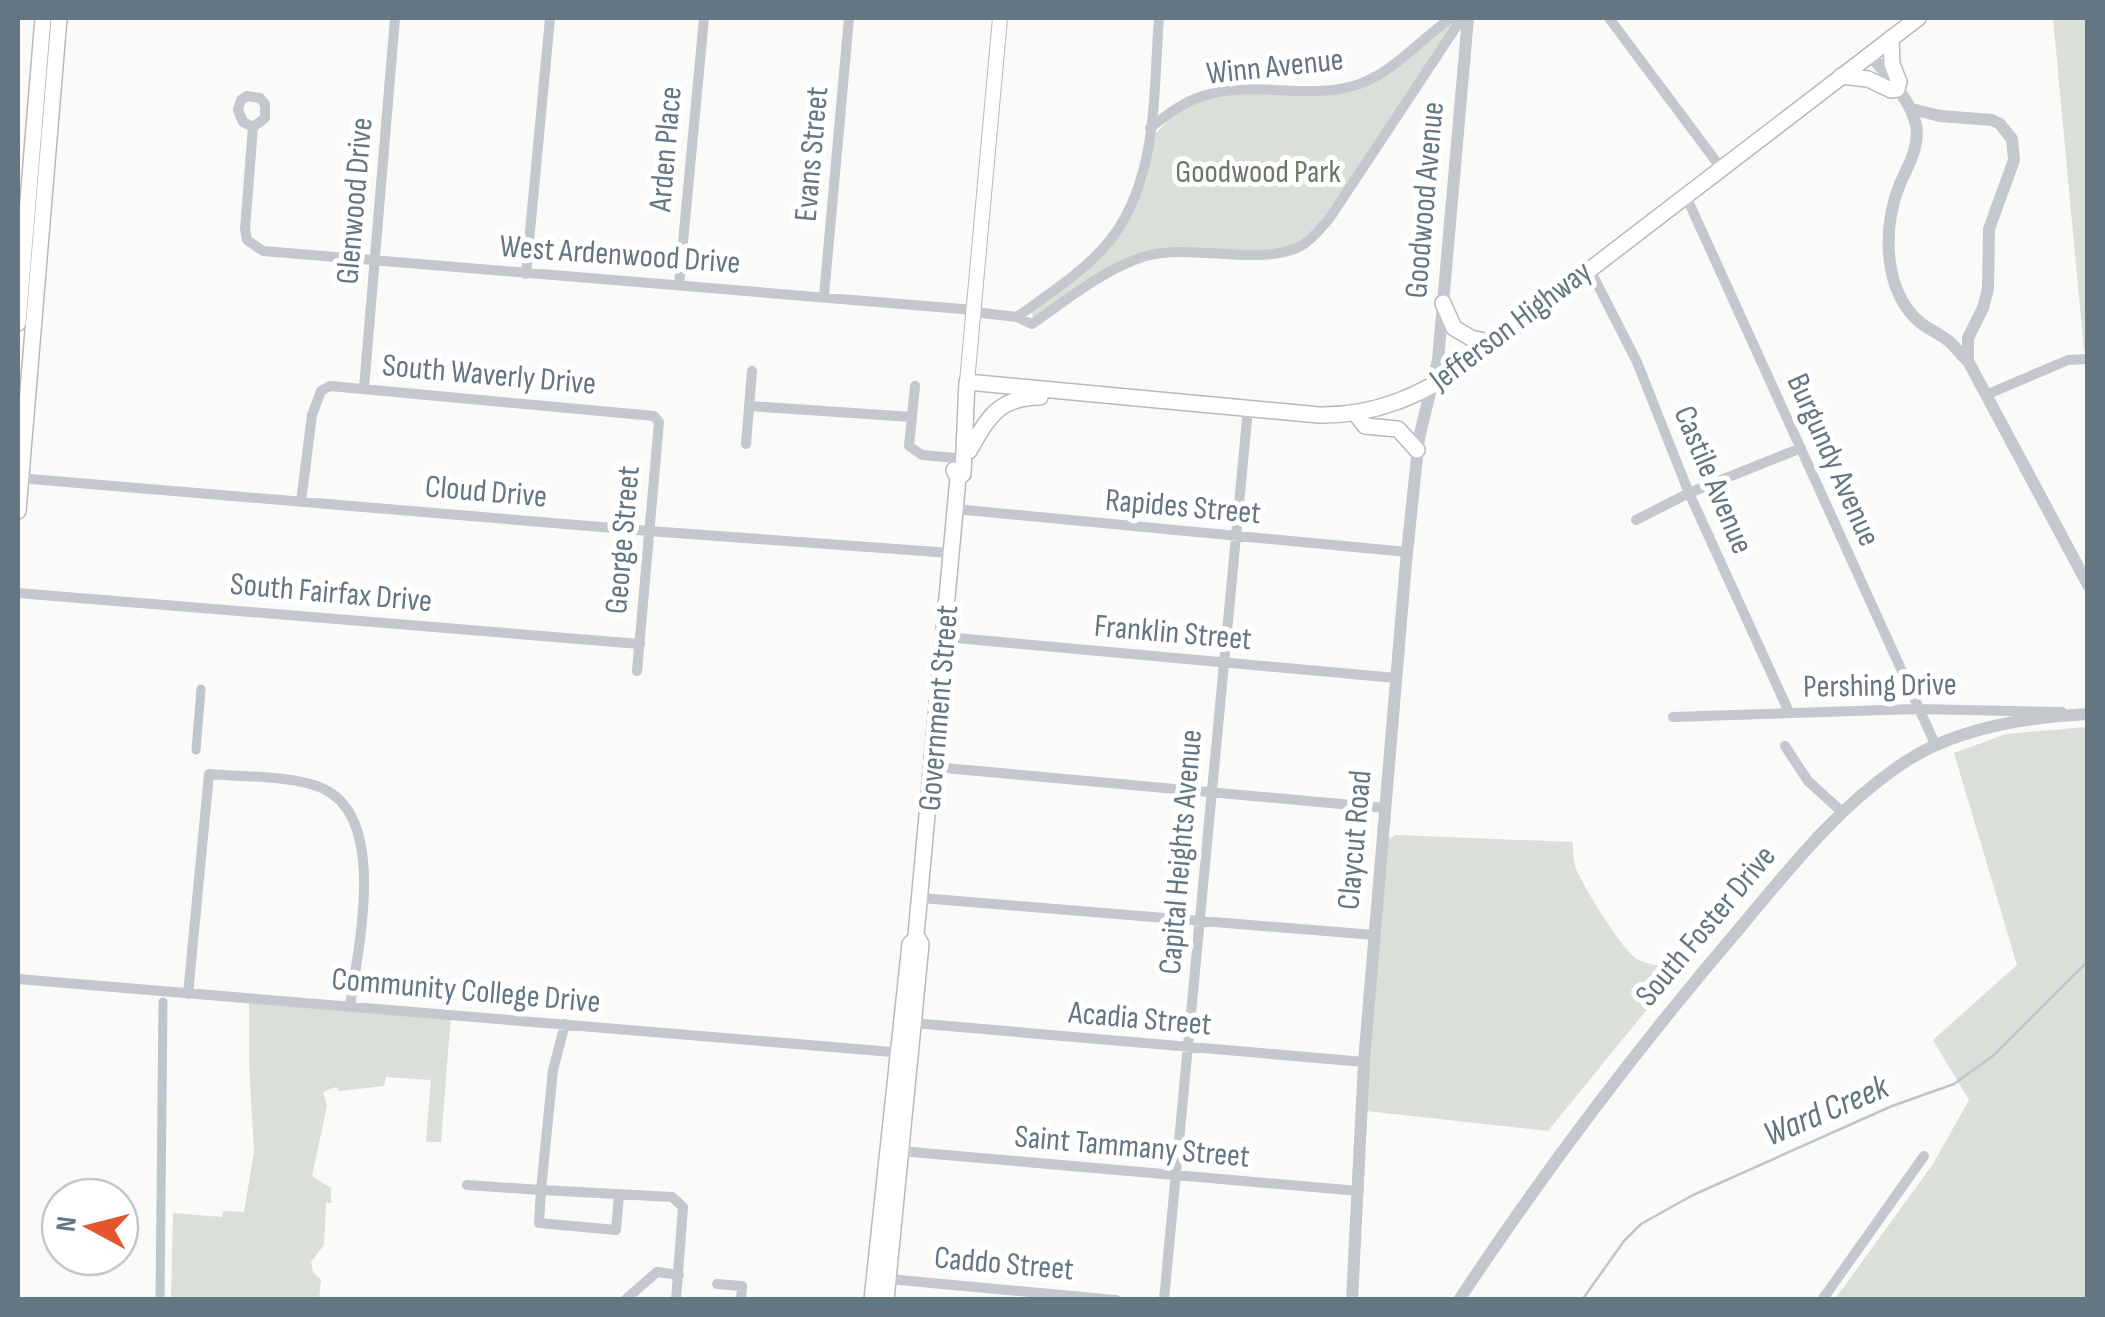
<svg xmlns="http://www.w3.org/2000/svg" width="2105" height="1317" viewBox="0 0 2105 1317" font-family="'Sofia Sans Condensed',sans-serif">
  <rect width="100%" height="100%" fill="#fafaf8"/>
  <!-- green -->
  <path fill="#dadfd7" d="M2053,18H2087V351H2084Z
    M1454,24L1326,216C1315,227 1305,241 1289,247C1258,258 1191,246 1152,252L1033,317L1031,312L1099,260L1128,223L1146,182L1154,135L1178,111L1202,99L1234,93L1350,91L1390,73L1443,26Z
    M2087,727V1299H1835L1933,1164L1969,1100L1933,1040L2017,965L1954,753L2006,734Z
    M1396,835L1573,842C1573,850 1573,859 1575,866C1581,883 1622,950 1637,959C1650,966 1669,968 1683,965L1548,1131L1366,1111L1388,839Z
    M249,999L451,1015L441,1142H426L431,1080L386,1077L384,1086L339,1091L336,1087L323,1092L327,1106L312,1176L331,1188V1203H326L324,1245L311,1262L313,1272L321,1280L319,1299L171,1300L173,1213L222,1217L223,1211L244,1212L254,1152L249,1064Z"/>
  <g fill="none" stroke-linecap="round" stroke-linejoin="round">
    <!-- stream -->
    <path stroke="#bbc7cb" stroke-width="2.5" d="M1582,1300L1624,1241L1641,1224L1693,1195L1892,1106L1954,1084L1994,1055L2088,961"/>
    <!-- canal -->
    <path stroke="#bbc7cb" stroke-width="9" d="M196,750L201,689
      M160,1300L163,1002"/>
    <!-- secondary casing -->
    <g stroke="#b3babf" stroke-width="16">
      <path id="secondary" d="M967,382L1000,18"/>
    </g>
    <!-- primary casing -->
    <g stroke="#b5babe" stroke-width="18">
      <path id="primary" d="M1841,76L1868,79L1891,90L1897,89L1899,82L1892,64L1891,38
        M1443,303L1454,328L1471,338L1494,343
        M18,323L43,18
        M1356,414L1365,426L1398,429L1417,450
        M969,451C987,420 997,397 1040,397
        M958,478L963,474L967,382L1319,415C1376,416 1422,395 1468,363L1918,18
        M18,511L59,18
        M872,1300L910,944L916,938
        M886,1300L921,944L916,935L958,478L954,470"/>
    </g>
    <!-- minor -->
    <path stroke="#c3c8cc" stroke-width="10" d="M1609,18L1721,168
      M253,127L265,118V104L260,98L247,96L241,100L238,110L243,122L253,127L245,229L247,240L263,251L974,310
      M1150,128C1168,114 1187,99 1210,94C1256,82 1304,98 1349,87C1389,78 1419,40 1451,18
      M1685,194L1936,746
      M1589,268L1637,362L1689,493L1789,712
      M526,274L550,18
      M679,285L704,18
      M824,296L849,18
      M974,312L1017,317C1047,295 1082,273 1106,245C1159,184 1153,93 1159,18
      M1017,317L1032,324C1068,299 1104,269 1146,256C1192,243 1261,267 1301,246C1312,240 1321,228 1329,219L1462,18
      M915,386L909,446L922,455L956,458
      M364,388L395,18
      M1988,394L2068,360L2088,359
      M749,406L912,417
      M746,444L752,371
      M18,478L649,531L951,553
      M301,502L312,415L321,391L330,386L654,416L659,422L637,671
      M955,509L1407,552
      M1636,520L1689,493L1801,448
      M18,593L640,644
      M945,637L1396,678
      M1673,717L1917,709L2062,712
      M1785,746L1808,781L1841,811
      M934,767L1385,808
      M921,898L1374,935
      M18,979L904,1053
      M188,994L209,774C241,777 295,775 324,789C389,820 357,951 350,1007
      M913,1023L1364,1062
      M900,1151L1359,1191
      M467,1185L541,1190L553,1070L565,1024
      M619,1194L616,1230L539,1223L541,1190C585,1192 629,1195 672,1197L683,1207L676,1300
      M888,1279L1116,1300
      M717,1284L742,1286L741,1300
      M625,1300L657,1272L679,1275
      M1164,1300L1248,409
      M1822,1300L1924,1156"/>
    <!-- tertiary -->
    <path stroke="#c3c8cc" stroke-width="12" d="M1870,54C1887,76 1910,98 1916,125C1920,147 1908,165 1900,184C1884,223 1883,277 1909,311C1919,325 1933,330 1946,339C1955,345 1960,355 1968,361L2088,585
      M1912,109L1940,116L1992,120L2000,124L2012,139L2014,160L1989,229L1988,289L1983,308L1968,338V361
      M1352,1300L1364,1062L1406,562L1419,438L1438,360L1468,18
      M1459,1300C1545,1170 1638,1047 1739,929C1790,868 1838,806 1905,762C1956,728 2028,717 2088,714"/>
    <!-- secondary -->
    <use href="#secondary" stroke="#fff" stroke-width="14"/>
    <!-- primary -->
    <use href="#primary" stroke="#fff" stroke-width="15"/>
  </g>
  <g text-anchor="middle" dominant-baseline="central" stroke-width="10" stroke-linejoin="round" paint-order="stroke">
    <!-- street labels -->
    <g font-size="32" fill="#657683" stroke="#fff">
      <text transform="translate(1275 67) rotate(-6)">Winn Avenue</text>
      <text transform="translate(666 149) rotate(-85)">Arden Place</text>
      <text transform="translate(812 154) rotate(-85)">Evans Street</text>
      <text transform="translate(1425 200) rotate(-85)">Goodwood Avenue</text>
      <text transform="translate(355 201) rotate(-85)">Glenwood Drive</text>
      <text transform="translate(620 255) rotate(4)">West Ardenwood Drive</text>
      <text transform="translate(1511 326) rotate(-37)">Jefferson Highway</text>
      <text transform="translate(489 375) rotate(5)">South Waverly Drive</text>
      <text transform="translate(1833 460) rotate(66)">Burgundy Avenue</text>
      <text transform="translate(1713 480) rotate(67)">Castile Avenue</text>
      <text transform="translate(486 492) rotate(5)">Cloud Drive</text>
      <text transform="translate(1183 507) rotate(5)">Rapides Street</text>
      <text transform="translate(623 540) rotate(-85)">George Street</text>
      <text transform="translate(331 593) rotate(5)">South Fairfax Drive</text>
      <text transform="translate(1173 633) rotate(5)">Franklin Street</text>
      <text transform="translate(1880 686) rotate(-1)">Pershing Drive</text>
      <text transform="translate(939 708) rotate(-85)">Government Street</text>
      <text transform="translate(1355 840) rotate(-85)">Claycut Road</text>
      <text transform="translate(1181 852) rotate(-85)">Capital Heights Avenue</text>
      <text transform="translate(1706 926) rotate(-50)">South Foster Drive</text>
      <text transform="translate(466 991) rotate(5)">Community College Drive</text>
      <text transform="translate(1140 1019) rotate(5)">Acadia Street</text>
      <text transform="translate(1132 1147) rotate(5)">Saint Tammany Street</text>
      <text transform="translate(1004 1264) rotate(5)">Caddo Street</text>
    </g>
    <!-- park labels -->
    <g font-size="32" fill="#687a64" stroke="#fff">
      <text x="1258" y="172">Goodwood Park</text>
    </g>
    <!-- water labels -->
    <g font-size="35" font-style="italic" fill="#60757c" stroke="#fff">
      <text transform="translate(1826 1111) rotate(-23)">Ward Creek</text>
    </g>
  </g>
  <!-- border -->
  <rect width="2105" height="1317" fill="none" stroke="#657683" stroke-width="40"/>
  <!-- north arrow -->
  <g transform="translate(90 1227) rotate(277)"><circle r="48" fill="#ffffff" stroke="#c1c8cd" stroke-width="2.5"/>
  <path d="M0-8L18 38L0 25L-18 38Z" fill="#e4572e"/>
  <text y="-15" font-size="28" font-weight="bold" text-anchor="middle" fill="#657683">N</text>
  </g>
</svg>
